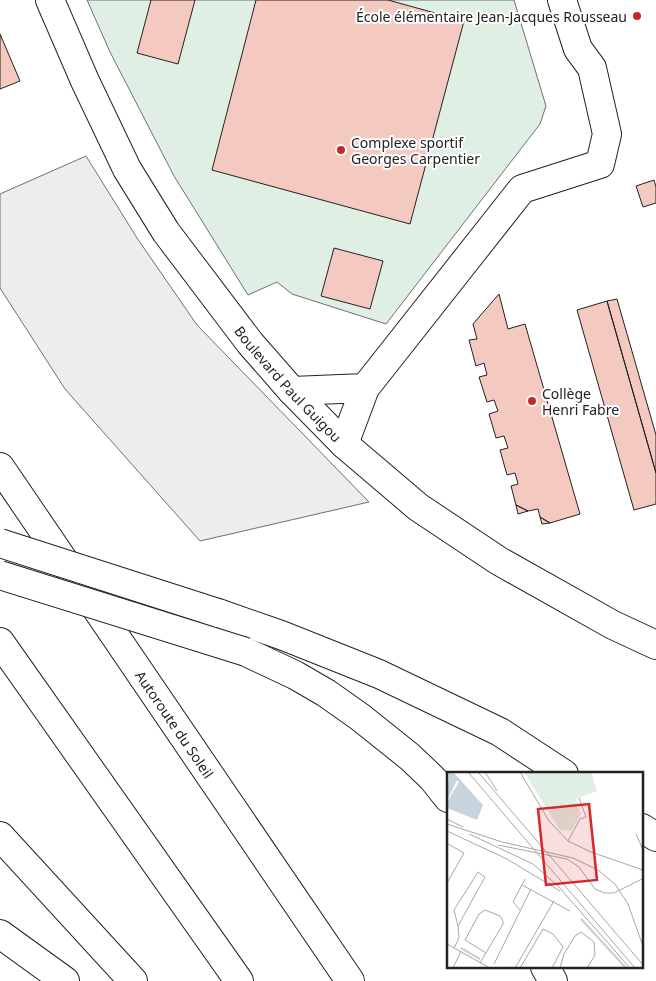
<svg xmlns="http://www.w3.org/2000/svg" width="656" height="981" viewBox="0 0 656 981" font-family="'Noto Sans',sans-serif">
  <rect width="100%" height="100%" fill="#fff"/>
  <!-- green -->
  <path fill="#e0efe3" stroke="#6f6f6f" d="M87,0H514L546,106L540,124L386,324L292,294L277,282L248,295L174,176L110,52Z"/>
  <!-- parking -->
  <path fill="#ededed" stroke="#6f6f6f" d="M86,156L137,238L197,325L369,502L200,541L65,389L0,288V194Z"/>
  <!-- building -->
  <path fill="#f3c9c0" stroke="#222" d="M151,0H195L178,64L137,53Z
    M256,0H388L464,21L410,224L212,170Z
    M0,34L20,81L0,89Z
    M654,180L656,187V203L643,207L636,186Z
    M334,248L383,261L370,309L321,296Z
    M499,294L508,329L525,324L580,514L550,523L540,517L538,509L528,511L516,505L511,486L518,484L515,473L507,475L500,450L508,448L504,436L496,438L489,414L498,411L494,400L487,402L479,377L487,375L484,363L476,366L469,340L477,339L473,324Z
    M617,299L656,435V473L607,301Z
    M607,301L656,473V504L634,510L577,310Z
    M516,505L528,511L518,514Z
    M540,517L550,523L542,524Z"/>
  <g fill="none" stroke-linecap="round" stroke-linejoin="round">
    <!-- minor casing -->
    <g stroke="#222" stroke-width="30">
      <path id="minor" d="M292,391L365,388
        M344,444L365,388L522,189L600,164L607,134L592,68L578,49L562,0"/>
    </g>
    <!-- tertiary casing -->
    <g stroke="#222" stroke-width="30">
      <g id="tertiary">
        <path id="s1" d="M50,0L85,81L127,169L166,232L250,343L292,391L344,444L418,507L499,561L613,625L656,645"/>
        <path d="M246,652L295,675L326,693L360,717L410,757L433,779L448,798"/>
        <path d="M545,967L553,981"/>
      </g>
    </g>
    <!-- primary casing -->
    <g stroke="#222" stroke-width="30">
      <path id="primary" d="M218,613L281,635L379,674L500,732L564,774
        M642,828L656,837
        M0,836L133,981
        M0,934L65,981"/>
    </g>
    <!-- motorway casing -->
    <g stroke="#222" stroke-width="30">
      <g id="motorway">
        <path id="s2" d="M0,467L350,981"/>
        <path d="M0,642L239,981"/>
      </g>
    </g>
    <!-- minor -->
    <use href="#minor" stroke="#fff" stroke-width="28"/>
    <!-- tertiary -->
    <use href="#tertiary" stroke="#fff" stroke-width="28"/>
    <!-- primary -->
    <use href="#primary" stroke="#fff" stroke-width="28"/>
    <!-- motorway -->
    <use href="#motorway" stroke="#fff" stroke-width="28"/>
    <!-- tertiary-bridge casing -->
    <g stroke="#222" stroke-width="30" stroke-linecap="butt">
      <path id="tertiary-bridge" d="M0,575L246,652"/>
    </g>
    <!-- primary-bridge casing -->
    <g stroke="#222" stroke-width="30" stroke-linecap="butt">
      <path id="primary-bridge" d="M0,543L218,613"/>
    </g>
    <!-- tertiary-bridge -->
    <use href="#tertiary-bridge" stroke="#fff" stroke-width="28"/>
    <!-- primary-bridge -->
    <use href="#primary-bridge" stroke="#fff" stroke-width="28"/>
  </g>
  <!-- markers -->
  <g fill="#c62828" stroke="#fff" stroke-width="2">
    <circle cx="637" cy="16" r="5"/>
    <circle cx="341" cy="150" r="5"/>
    <circle cx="532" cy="401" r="5"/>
  </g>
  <g text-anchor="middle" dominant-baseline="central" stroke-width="4" stroke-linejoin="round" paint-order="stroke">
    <!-- poi labels -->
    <g font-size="14" fill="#222" stroke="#fff" text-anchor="start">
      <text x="627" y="16" text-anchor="end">École élémentaire Jean-Jacques Rousseau</text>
      <text x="351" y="142">Complexe sportif<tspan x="351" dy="16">Georges Carpentier</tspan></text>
      <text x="542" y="393">Collège<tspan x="542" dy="16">Henri Fabre</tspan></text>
    </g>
    <!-- street labels -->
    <g font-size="14" fill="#222" stroke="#fff">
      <text stroke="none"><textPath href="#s1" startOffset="455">Boulevard Paul Guigou</textPath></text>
      <text stroke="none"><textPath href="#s2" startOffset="311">Autoroute du Soleil</textPath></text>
    </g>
  </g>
  <!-- overview -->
  <g transform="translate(447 772)">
    <rect width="196" height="196" fill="#fff"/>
    <path d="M77,0H144L150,19L129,27L134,42L124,59L113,58Z" fill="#e0efe3"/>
    <path d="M2,0H6L36,33L30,48L0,36V30L12,10L10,8L0,29Z" fill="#c7d3dd"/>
    <path fill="none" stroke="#c7d3dd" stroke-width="2.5" d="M134,147L179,196M14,176L33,187"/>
    <path fill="none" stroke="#a7a7a7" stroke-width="1" d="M21,0L188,196M31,0L197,194M38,0L50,19M73,0L102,49L121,69L144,80L196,98M0,47L16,55M0,52L55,70L126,86L151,98L168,112L181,132L197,177M0,59L60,87L113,119M22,62L86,92L111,114L132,138M189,62L197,80M121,69L133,47L139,45L132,26M51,73L120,87L132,95L148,117L158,121H167L197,106M0,111L17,81L1,72M75,113L123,139M73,138L66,130L78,107M132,138L183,196M0,172L43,196M7,176L12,166L11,154L38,105L31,100L7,138L11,154M33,191L56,152V149L53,144L38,138L32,142L18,168L39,181M47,192L84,117M6,196L14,179M68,196L107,129M73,196L96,157L106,162L116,175L105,196M113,196L117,182L128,164L134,160L147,170L148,183L140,196"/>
    <path fill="#d62828" fill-opacity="0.15" stroke="#d62828" stroke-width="2.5" d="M142,32L150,108L99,113L91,37Z"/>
    <rect width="196" height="196" fill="none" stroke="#222" stroke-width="2.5"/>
  </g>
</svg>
